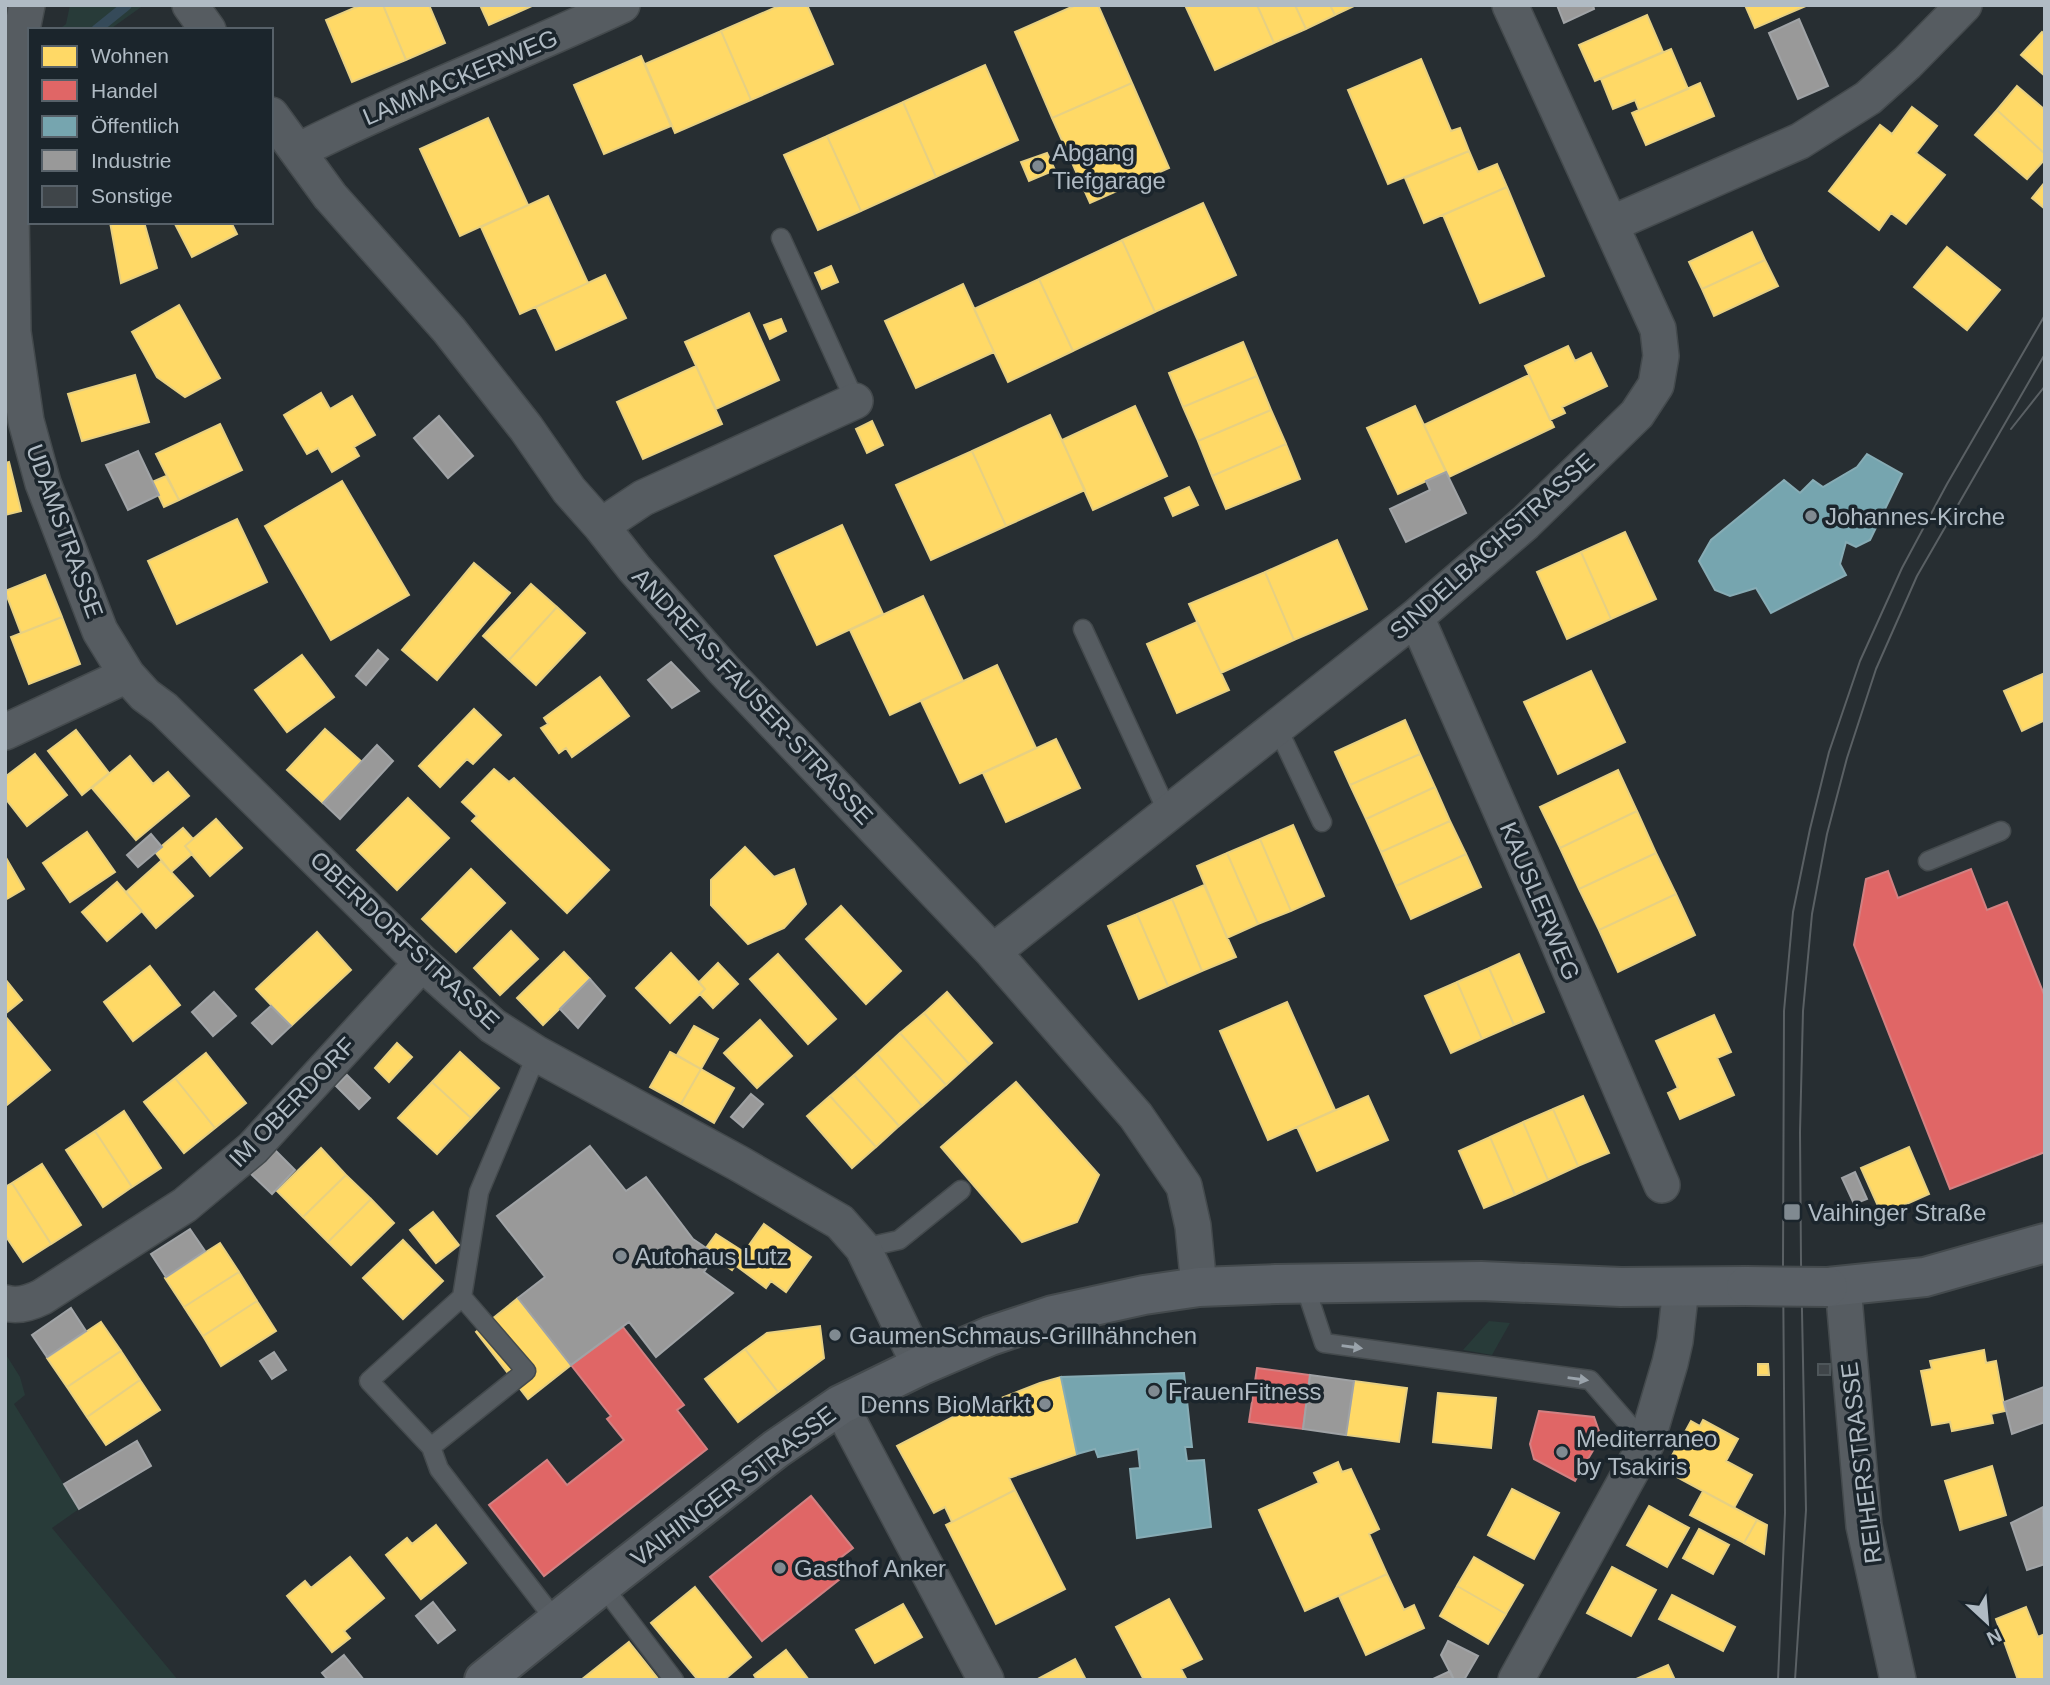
<svg xmlns="http://www.w3.org/2000/svg" width="2050" height="1685" viewBox="0 0 2050 1685" font-family="Arial,sans-serif">
  <rect width="100%" height="100%" fill="#272e32"/>
  <!-- green -->
  <path fill="#283b39" d="M70,5H144L109,30H58L66,24Z
    M1489,1321L1510,1323L1492,1355L1463,1350Z
    M5,1353L20,1377L25,1395L14,1404L79,1509L52,1528L178,1680H5Z"/>
  <!-- homes -->
  <path fill="#ffd966" stroke="#e7d082" stroke-width="2" d="M361,5H383L406,60L352,82L326,20Z
    M383,5H429L445,43L406,60Z
    M480,5H534L489,25Z
    M781,5H807L833,64L751,100L721,31Z
    M1076,5H1098L1132,83L1052,118L1015,32Z
    M1185,5H1257L1274,43L1215,70Z
    M1257,5H1295L1306,29L1274,43Z
    M1295,5H1330L1335,15L1306,29Z
    M1330,5H1356L1335,15Z
    M1745,5H1808L1755,28Z
    M1647,15L1663,52L1595,81L1579,45Z
    M721,31L751,100L675,133L645,64Z
    M2042,32L2045,35V76L2021,55Z
    M1671,49L1688,89L1639,110L1635,100L1613,109L1601,79Z
    M641,56L671,126L604,154L574,85Z
    M1421,59L1451,131L1460,128L1469,151L1388,184L1348,90Z
    M985,65L1018,140L936,177L903,102Z
    M1132,83L1169,168L1090,203L1052,118Z
    M1700,83L1714,116L1646,145L1632,113Z
    M2017,86L2045,110V154L1997,110Z
    M903,102L936,177L861,211L827,136Z
    M1912,107L1937,126L1916,153L1945,175L1906,224L1891,213L1879,230L1829,191L1880,125L1892,134Z
    M1997,110L2045,154V159L2027,179L1975,135Z
    M488,118L528,205L460,236L420,149Z
    M827,136L861,211L818,230L784,155Z
    M1469,151L1478,172L1497,164L1507,187L1424,223L1405,178Z
    M1047,153L1055,170L1029,181L1021,162Z
    M2045,182V209L2032,198Z
    M1507,187L1544,276L1480,303L1443,215Z
    M548,196L588,283L520,314L481,227Z
    M1203,203L1236,275L1155,312L1122,240Z
    M110,222H144L157,268L121,283Z
    M174,222H231L237,234L192,257Z
    M1752,232L1765,260L1702,289L1689,262Z
    M1122,240L1155,312L1073,351L1039,279Z
    M1947,247L2000,290L1967,330L1914,287Z
    M1765,260L1778,286L1714,316L1702,289Z
    M831,266L838,282L822,289L815,273Z
    M605,275L626,318L556,350L536,307Z
    M1039,279L1073,351L1008,382L974,309Z
    M963,284L994,352L916,388L885,321Z
    M179,305L220,378L185,397L157,377L132,332Z
    M749,313L779,380L716,409L685,342Z
    M781,319L786,331L770,339L764,325Z
    M1243,342L1257,376L1183,407L1169,373Z
    M1568,346L1575,361L1591,353L1607,386L1562,407L1565,413L1550,420L1525,366Z
    M696,366L722,424L643,459L617,402Z
    M135,375L149,422L82,441L68,394Z
    M1529,375L1554,427L1449,477L1424,425Z
    M1257,376L1271,410L1198,441L1183,407Z
    M321,393L330,409L352,396L375,435L354,447L359,456L332,472L318,448L307,454L284,415Z
    M1135,406L1167,476L1093,510L1062,440Z
    M1415,406L1446,472L1398,494L1367,428Z
    M1271,410L1286,444L1212,476L1198,441Z
    M1050,415L1085,490L1006,526L972,451Z
    M872,421L883,445L867,453L856,429Z
    M220,424L242,470L179,500L156,454Z
    M1286,444L1300,479L1226,509L1212,476Z
    M972,451L1006,526L931,560L896,485Z
    M9,462L21,511L5,515V463Z
    M166,476L179,500L164,507L152,482Z
    M342,481L409,595L331,640L265,526Z
    M1189,487L1198,505L1173,516L1165,498Z
    M237,519L267,582L177,624L148,561Z
    M842,525L883,614L817,645L775,556Z
    M1625,532L1656,599L1611,619L1581,552Z
    M1337,540L1367,609L1294,640L1265,572Z
    M1581,552L1611,619L1567,639L1537,572Z
    M474,563L510,593L437,680L402,650Z
    M1265,572L1294,640L1221,673L1189,604Z
    M45,575L62,617L21,633L5,591Z
    M531,584L557,607L509,660L483,636Z
    M923,596L963,681L890,715L850,630Z
    M557,607L585,633L536,685L509,660Z
    M62,617L80,664L29,684L11,637Z
    M1197,622L1229,690L1177,713L1147,644Z
    M302,655L334,697L287,732L255,690Z
    M997,665L1036,748L960,783L921,701Z
    M1591,671L1625,742L1558,774L1524,702Z
    M2045,673V720L2022,731L2004,691Z
    M600,677L629,716L572,757L566,748L559,753L541,728L548,724L544,718Z
    M474,709L501,735L473,764L467,759L440,787L419,766Z
    M1405,720L1420,754L1350,785L1335,752Z
    M325,729L362,762L323,803L287,770Z
    M76,730L109,773L82,795L48,751Z
    M1056,739L1080,788L1006,822L983,773Z
    M35,754L67,795L27,826L5,798V777Z
    M1420,754L1435,787L1366,819L1350,785Z
    M130,756L153,784L168,772L189,796L136,840L92,788Z
    M494,769L509,782L514,778L609,870L567,913L472,821L477,816L462,802Z
    M1618,770L1637,811L1560,848L1540,807Z
    M1435,787L1450,821L1381,852L1366,819Z
    M408,798L449,838L397,890L357,850Z
    M1637,811L1656,853L1579,889L1560,848Z
    M216,819L242,848L210,876L185,846Z
    M1450,821L1466,854L1396,886L1381,852Z
    M1293,825L1324,896L1291,911L1260,839Z
    M183,828L193,839L185,846L192,854L171,872L155,852Z
    M87,832L115,872L70,902L43,863Z
    M1260,839L1291,911L1258,924L1227,853Z
    M745,847L774,877L794,869L806,904L784,928L748,944L711,905V880Z
    M1227,853L1258,924L1227,938L1197,866Z
    M1656,853L1676,894L1599,930L1579,889Z
    M1466,854L1481,887L1411,919L1396,886Z
    M5,856L24,889L5,900Z
    M161,861L193,896L156,928L126,892Z
    M471,869L505,903L456,952L422,919Z
    M117,882L142,911L107,941L82,912Z
    M1204,885L1236,957L1202,971L1172,899Z
    M1676,894L1695,935L1618,972L1599,930Z
    M1172,899L1202,971L1168,986L1137,914Z
    M841,906L901,971L866,1004L806,939Z
    M1137,914L1168,986L1139,999L1108,926Z
    M511,931L538,959L500,995L474,968Z
    M317,932L351,970L291,1026L256,989Z
    M564,952L590,979L543,1025L517,998Z
    M671,953L705,989L670,1023L636,988Z
    M778,954L836,1019L808,1044L750,979Z
    M1519,954L1544,1012L1514,1025L1489,968Z
    M718,963L738,984L713,1008L700,994L705,989L699,982Z
    M150,966L180,1005L133,1041L104,1002Z
    M1489,968L1514,1025L1482,1039L1457,982Z
    M5,979L22,1000L5,1014Z
    M1457,982L1482,1039L1451,1053L1425,996Z
    M947,992L992,1043L969,1064L924,1013Z
    M1287,1002L1335,1110L1268,1140L1220,1031Z
    M924,1013L969,1064L946,1085L900,1033Z
    M1714,1015L1731,1052L1717,1058L1734,1095L1680,1119L1668,1093L1678,1088L1656,1041Z
    M5,1016L50,1070L7,1105L5,1103Z
    M760,1020L792,1056L757,1088L724,1053Z
    M694,1026L718,1039L701,1069L677,1055Z
    M900,1033L946,1085L922,1106L877,1054Z
    M397,1043L412,1057L389,1082L375,1068Z
    M460,1052L499,1088L471,1118L432,1082Z
    M670,1052L701,1069L681,1104L650,1087Z
    M206,1053L246,1103L215,1128L175,1078Z
    M877,1054L922,1106L899,1126L854,1075Z
    M701,1069L734,1088L714,1123L681,1104Z
    M854,1075L899,1126L876,1147L830,1096Z
    M175,1078L215,1128L184,1153L144,1102Z
    M432,1082L471,1118L437,1154L398,1118Z
    M1016,1082L1099,1175L1077,1222L1022,1242L941,1147Z
    M830,1096L876,1147L852,1168L807,1116Z
    M1368,1096L1388,1140L1317,1171L1297,1127Z
    M1583,1096L1609,1153L1578,1166L1553,1109Z
    M1553,1109L1578,1166L1548,1180L1523,1122Z
    M124,1111L161,1168L132,1187L95,1131Z
    M1523,1122L1548,1180L1515,1195L1490,1137Z
    M95,1131L132,1187L103,1207L66,1150Z
    M1490,1137L1515,1195L1484,1208L1459,1151Z
    M1909,1147L1929,1194L1882,1215L1861,1168Z
    M321,1148L346,1175L303,1217L277,1191Z
    M42,1164L81,1225L51,1244L12,1183Z
    M346,1175L371,1199L328,1242L303,1217Z
    M12,1183L51,1244L23,1262L5,1235V1187Z
    M371,1199L394,1223L351,1265L328,1242Z
    M433,1212L459,1245L436,1263L410,1230Z
    M764,1224L811,1257L786,1292L771,1281L766,1288L735,1265Z
    M716,1234L744,1252L732,1270L713,1257L715,1254L706,1248Z
    M403,1240L443,1281L403,1319L363,1278Z
    M220,1243L239,1272L184,1307L165,1278Z
    M239,1272L257,1301L203,1336L184,1307Z
    M518,1298L571,1365L528,1399L476,1332Z
    M257,1301L276,1331L221,1366L203,1336Z
    M101,1322L121,1351L67,1387L47,1358Z
    M820,1326L824,1358L778,1392L745,1349L767,1333Z
    M745,1349L778,1392L738,1422L705,1379Z
    M1984,1350L1986,1363L1996,1361L2005,1411L1991,1414L1993,1423L1952,1431L1950,1422L1932,1425L1921,1371L1932,1369L1930,1361Z
    M121,1351L140,1380L87,1417L67,1387Z
    M1758,1364H1768L1769,1375H1758Z
    M1061,1377L1077,1454L1009,1478L1015,1490L952,1522L945,1507L934,1513L897,1446L955,1416L1040,1383Z
    M140,1380L160,1410L106,1445L87,1417Z
    M1354,1381L1407,1388L1399,1442L1346,1435Z
    M1438,1393L1496,1398L1491,1448L1433,1442Z
    M1703,1420L1738,1439L1726,1461L1752,1475L1734,1508L1664,1470L1691,1421L1700,1426Z
    M1338,1462L1342,1472L1351,1469L1379,1529L1369,1534L1387,1574L1305,1611L1259,1510L1319,1483L1314,1473Z
    M1992,1466L2006,1515L1960,1530L1945,1481Z
    M1512,1489L1559,1513L1534,1559L1488,1535Z
    M1015,1490L1065,1589L996,1624L946,1525Z
    M1703,1491L1757,1520L1744,1543L1690,1515Z
    M1649,1506L1689,1528L1667,1567L1627,1545Z
    M1757,1520L1767,1525L1764,1554L1744,1543Z
    M436,1525L466,1563L421,1599L386,1555L407,1538L412,1544Z
    M1699,1529L1729,1545L1713,1574L1683,1558Z
    M350,1557L384,1598L344,1631L350,1638L332,1652L287,1596L305,1581L311,1588Z
    M1474,1557L1523,1585L1506,1614L1457,1586Z
    M1612,1567L1656,1590L1631,1636L1587,1613Z
    M1387,1574L1404,1610L1414,1605L1424,1628L1366,1655L1339,1596Z
    M1457,1586L1506,1614L1488,1644L1440,1616Z
    M695,1587L751,1657L724,1680H698L651,1623Z
    M1672,1595L1735,1627L1723,1651L1659,1619Z
    M1169,1599L1202,1659L1181,1669L1187,1680H1144L1116,1627Z
    M903,1604L922,1637L875,1663L856,1630Z
    M2026,1607L2038,1637L2045,1634V1680H2018L1996,1619Z
    M629,1642L659,1680H581Z
    M786,1650L809,1680H757L754,1675Z
    M1075,1659L1086,1680H1036Z
    M1668,1665L1675,1680H1634Z"/>
  <!-- shops -->
  <path fill="#e06666" stroke="#d28082" stroke-width="2" d="M1971,869L1987,910L2007,902L2045,997V1152L1950,1189L1854,945L1866,879L1888,871L1898,898Z
    M623,1327L684,1405L677,1410L707,1449L544,1576L489,1505L547,1460L567,1485L624,1440L607,1419L611,1416L571,1365Z
    M1257,1368L1310,1375L1303,1429L1249,1422Z
    M1539,1411L1594,1417L1601,1437L1575,1481L1534,1459L1530,1444Z
    M811,1496L853,1548L835,1562L845,1575L762,1641L710,1577Z"/>
  <!-- public -->
  <path fill="#76a5af" stroke="#87acb5" stroke-width="2" d="M1867,454L1902,474L1870,540L1856,547L1846,542L1840,564L1846,575L1771,613L1756,588L1730,596L1715,590L1699,561L1711,540L1784,480L1800,493L1813,480L1823,487L1857,467Z
    M1184,1373L1192,1447H1185L1187,1461L1204,1460L1211,1527L1137,1538L1130,1469L1140,1468L1138,1449L1098,1457L1095,1449L1077,1454L1061,1377Z"/>
  <!-- industry -->
  <path fill="#999" stroke="#a0a3a6" stroke-width="2" d="M1557,5H1593L1594,9L1564,23Z
    M1799,19L1828,86L1798,99L1769,33Z
    M439,416L473,456L448,478L414,438Z
    M138,451L159,495L128,510L106,465Z
    M1446,472L1466,513L1406,542L1390,509L1430,490L1426,481Z
    M378,650L388,659L366,685L356,676Z
    M671,662L699,691L672,708L648,680Z
    M377,745L393,761L340,819L323,803Z
    M151,834L162,847L138,867L127,855Z
    M590,979L605,996L578,1028L560,1009Z
    M214,992L236,1016L213,1036L192,1012Z
    M271,1006L291,1026L272,1044L252,1023Z
    M347,1075L370,1098L359,1109L336,1086Z
    M751,1094L763,1104L743,1127L731,1117Z
    M590,1146L626,1191L646,1177L693,1239L715,1254L704,1272L733,1293L656,1357L629,1322L571,1365L518,1298L545,1277L497,1216Z
    M275,1150L295,1170L272,1194L251,1174Z
    M1855,1172L1867,1199L1854,1204L1842,1178Z
    M190,1229L205,1251L166,1277L151,1254Z
    M71,1308L86,1331L47,1357L32,1335Z
    M274,1352L286,1370L272,1379L260,1361Z
    M1310,1375L1354,1381L1346,1435L1303,1429Z
    M2044,1387L2045,1422L2012,1434L2004,1402Z
    M137,1441L151,1466L79,1509L64,1484Z
    M2043,1507L2045,1564L2027,1570L2011,1523Z
    M433,1602L455,1630L438,1643L416,1616Z
    M1448,1641L1478,1656L1464,1680H1454L1441,1655Z
    M344,1655L364,1680H328L322,1673Z
    M1450,1671L1454,1680H1431Z"/>
  <g fill="none" stroke-linecap="round" stroke-linejoin="round">
    <!-- stream -->
    <path stroke="#354a59" stroke-width="10" d="M96,30L127,5"/>
  </g>
  <!-- building -->
  <path fill="#3f4549" stroke="#4e565a" stroke-width="2" d="M1818,1364H1830V1375H1818Z"/>
  <g fill="none" stroke-linecap="round" stroke-linejoin="round">
    <!-- service casing -->
    <g stroke="#444a4d" stroke-width="21">
      <path id="service" d="M781,238L855,401
        M1083,629L1168,813
        M1277,727L1322,822
        M1928,861L2001,831
        M537,1054L479,1192L462,1297L369,1381L431,1447L439,1469L556,1621
        M863,1248L899,1240L961,1190
        M1304,1283L1324,1343L1590,1380L1646,1444
        M431,1447L526,1371L462,1297
        M602,1585L674,1680"/>
    </g>
    <!-- minor casing -->
    <g stroke="#444a4d" stroke-width="38">
      <path id="minor" d="M27,5L17,54L10,150L13,332L26,421L43,483L100,631L127,675L145,695L164,709L422,963L493,1026L537,1054L738,1163L840,1222L863,1248L920,1366
        M190,5L208,30
        M271,115L330,196L449,330L526,428L569,490L601,526L634,568L724,670L993,952L1136,1116L1184,1186L1193,1226L1199,1287
        M298,151C403,98 515,55 622,5
        M1611,224L1800,141L1868,98L1907,63L1964,5
        M601,526L643,498L855,401
        M1416,617L1541,902L1662,1185
        M5,732L127,675
        M993,952L1416,617L1525,523L1637,414L1656,385L1661,356L1658,329L1510,5
        M1843,1286L1864,1526L1898,1680
        M5,1303C18,1307 30,1303 42,1297L185,1205L253,1148L422,963
        M840,1405L986,1680
        M1516,1680L1646,1444L1670,1363L1675,1341L1681,1288"/>
    </g>
    <!-- secondary casing -->
    <g stroke="#444a4d" stroke-width="42">
      <path id="secondary" d="M1828,1287L1925,1277L2045,1243
        M484,1680L602,1585L776,1449L840,1405L920,1366L990,1336L1053,1315L1144,1295L1199,1287L1276,1284L1481,1281L1621,1287L1746,1286"/>
    </g>
    <!-- service -->
    <use href="#service" stroke="#565c61" stroke-width="18"/>
    <!-- minor -->
    <use href="#minor" stroke="#565c61" stroke-width="35"/>
    <!-- secondary -->
    <use href="#secondary" stroke="#5a6066" stroke-width="38"/>
    <!-- tram -->
    <path stroke="#5a6064" stroke-width="2" d="M2011,429L2045,386
      M1778,1680L1785,1513L1783,1264L1784,1011L1793,912L1810,829L1829,752L1860,661L1902,568L1947,484L2045,315
      M1795,1680L1806,1510L1801,1262L1800,1132L1803,1011L1812,914L1827,834L1847,758L1876,669L1917,576L2045,354"/>
    <!-- secondary-bridge casing -->
    <g stroke="#444a4d" stroke-width="42" stroke-linecap="butt">
      <path id="secondary-bridge" d="M1746,1286L1828,1287"/>
    </g>
    <!-- secondary-bridge -->
    <use href="#secondary-bridge" stroke="#5a6066" stroke-width="38"/>
  </g>
  <!-- one-way arrows -->
  <defs><path id="oneway-solid" d="M-6-.8H1V-3.2L6.5 0L1 3.2V.8H-6Z" transform="scale(1.75)"/></defs>
  <g fill="#9aa3ab">
    <use href="#oneway-solid" transform="translate(1352 1347) rotate(8)"/>
    <use href="#oneway-solid" transform="translate(1578 1379) rotate(8)"/>
  </g>
  <!-- markers -->
  <g fill="#808a91" stroke="#1b252c" stroke-width="2.5">
    <circle cx="1038" cy="166" r="7"/>
    <circle cx="1811" cy="516" r="7"/>
    <rect x="1783" y="1203" width="18" height="18" rx="3.5"/>
    <circle cx="621" cy="1256" r="7"/>
    <circle cx="835" cy="1335" r="7"/>
    <circle cx="1154" cy="1391" r="7"/>
    <circle cx="1045" cy="1404" r="7"/>
    <circle cx="1562" cy="1452" r="7"/>
    <circle cx="780" cy="1568" r="7"/>
  </g>
  <g text-anchor="middle" dominant-baseline="central" stroke-width="7" stroke-linejoin="round" paint-order="stroke">
    <!-- street labels -->
    <g font-size="24" fill="#b0bbc4" stroke="#1b252c">
      <text transform="translate(460 77) rotate(-23)">LAMMACKERWEG</text>
      <text transform="translate(65 531) rotate(70)">UDAMSTRASSE</text>
      <text transform="translate(1492 546) rotate(-42)">SINDELBACHSTRASSE</text>
      <text transform="translate(753 696) rotate(47)">ANDREAS-FAUSER-STRASSE</text>
      <text transform="translate(1540 901) rotate(67)">KAUSLERWEG</text>
      <text transform="translate(405 940) rotate(43)">OBERDORFSTRASSE</text>
      <text transform="translate(292 1102) rotate(-46)">IM OBERDORF</text>
      <text transform="translate(1861 1463) rotate(-97)">REIHERSTRASSE</text>
      <text transform="translate(733 1486) rotate(-37)">VAIHINGER STRASSE</text>
    </g>
    <!-- poi labels -->
    <g font-size="24" fill="#b0bbc4" stroke="#1b252c" text-anchor="start">
      <text x="1052" y="152">Abgang<tspan x="1052" dy="28">Tiefgarage</tspan></text>
      <text x="1825" y="516">Johannes-Kirche</text>
      <text x="1808" y="1212">Vaihinger Straße</text>
      <text x="635" y="1256">Autohaus Lutz</text>
      <text x="849" y="1335">GaumenSchmaus-Grillhähnchen</text>
      <text x="1168" y="1391">FrauenFitness</text>
      <text x="1031" y="1404" text-anchor="end">Denns BioMarkt</text>
      <text x="1576" y="1438">Mediterraneo<tspan x="1576" dy="28">by Tsakiris</tspan></text>
      <text x="794" y="1568">Gasthof Anker</text>
    </g>
  </g>
  <!-- border -->
  <rect width="2050" height="1685" fill="none" stroke="#b0bbc4" stroke-width="14"/>
  <!-- legend -->
  <rect x="28" y="28" width="245" height="196" fill="#1b252c" stroke="#576169" stroke-width="2"/>
  <rect x="42" y="46" width="35" height="21" fill="#ffd966" stroke="#576169" stroke-width="2"/>
  <text x="91" y="63" font-size="21" fill="#b0bbc4">Wohnen</text>
  <rect x="42" y="80" width="35" height="21" fill="#e06666" stroke="#576169" stroke-width="2"/>
  <text x="91" y="98" font-size="21" fill="#b0bbc4">Handel</text>
  <rect x="42" y="116" width="35" height="21" fill="#76a5af" stroke="#576169" stroke-width="2"/>
  <text x="91" y="133" font-size="21" fill="#b0bbc4">Öffentlich</text>
  <rect x="42" y="150" width="35" height="21" fill="#999999" stroke="#576169" stroke-width="2"/>
  <text x="91" y="168" font-size="21" fill="#b0bbc4">Industrie</text>
  <rect x="42" y="186" width="35" height="21" fill="#3f4549" stroke="#576169" stroke-width="2"/>
  <text x="91" y="203" font-size="21" fill="#b0bbc4">Sonstige</text>
  <!-- north arrow -->
  <g transform="translate(1987 1622) rotate(154)" stroke="#1b252c" stroke-width="5" paint-order="stroke">
  <path d="M0-5L12 26L0 18L-12 26Z" fill="#b0bbc4"/>
  <text y="-10" font-size="19" font-weight="bold" text-anchor="middle" fill="#b0bbc4">N</text>
  </g>
</svg>
